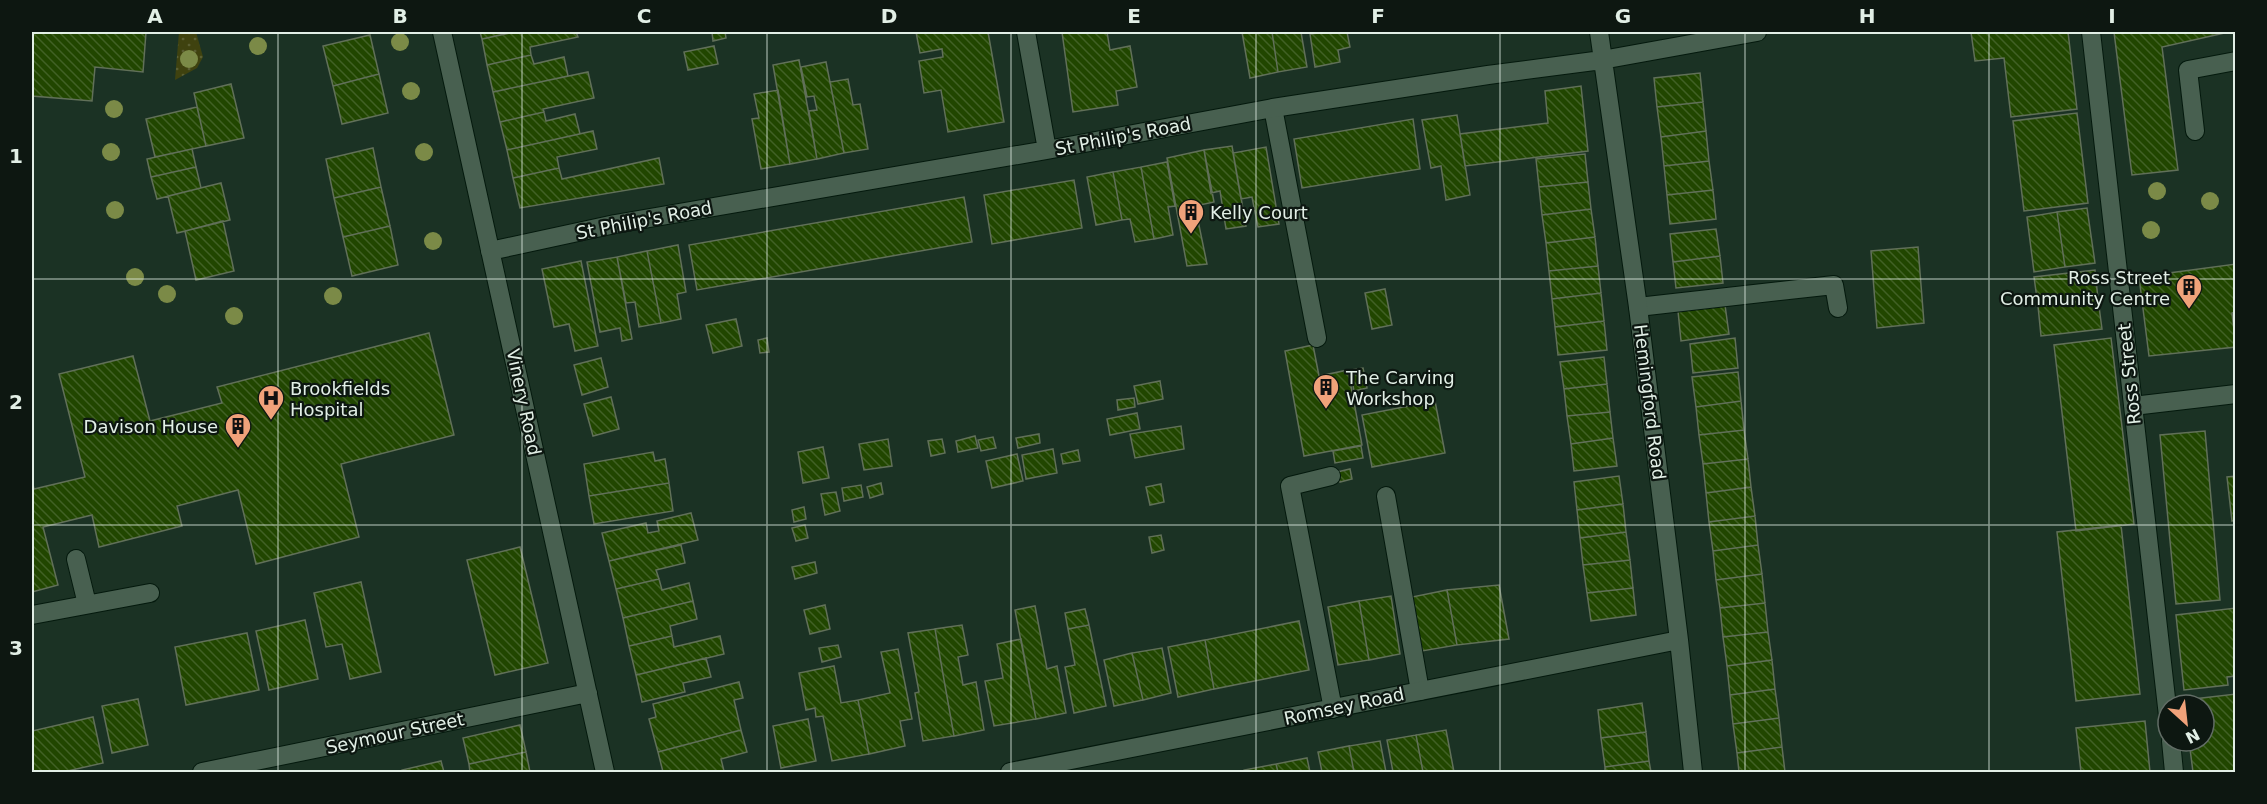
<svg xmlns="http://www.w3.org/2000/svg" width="2267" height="804" viewBox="0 0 2267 804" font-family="'DejaVu Sans',sans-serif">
  <defs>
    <pattern id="grass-dots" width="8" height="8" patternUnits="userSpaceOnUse" patternTransform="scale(1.5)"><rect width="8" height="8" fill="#3f420f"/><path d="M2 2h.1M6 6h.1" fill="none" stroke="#5a5e32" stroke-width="1.8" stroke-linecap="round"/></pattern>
    <pattern id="building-back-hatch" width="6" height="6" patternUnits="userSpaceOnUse" patternTransform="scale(1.5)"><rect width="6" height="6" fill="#214600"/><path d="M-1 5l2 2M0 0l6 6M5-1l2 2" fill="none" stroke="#416125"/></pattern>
  </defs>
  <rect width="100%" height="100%" fill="#1b3224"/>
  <!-- grass -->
  <path fill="url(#grass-dots)" d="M179,32H196L203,57L197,68L175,80Z"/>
  <!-- building -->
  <path fill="url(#building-back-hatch)" stroke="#617059" stroke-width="1.5" d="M32,32H146L143,72L95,67L92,101L32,96Z
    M480,32H514L482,39Z
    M514,32H576L578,37L530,47L531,55L487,65L482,39Z
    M712,32H725L726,38L713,41Z
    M916,32H988L1004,122L948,132L941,90L924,93L919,61L943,57L942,49L920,53Z
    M1062,32H1107L1110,50L1130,46L1137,87L1116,91L1118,105L1073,112Z
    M1242,32H1272L1278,72L1250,78Z
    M1272,32H1301L1307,67L1278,72Z
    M1327,32H1347L1350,47L1338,50L1340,62L1315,67L1310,34Z
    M1971,32H2068L2077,109L2011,117L2004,58L1975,61Z
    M2114,32H2229L2162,47L2178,170L2132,175Z
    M370,35L379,74L333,86L323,46Z
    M714,46L718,64L688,70L684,52Z
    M531,55L534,64L564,57L568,76L493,92L487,65Z
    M799,60L817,159L790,164L773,65Z
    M826,62L844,153L817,159L809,111L817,110L814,96L807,97L801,67Z
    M588,72L594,98L543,109L544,112L500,122L493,92Z
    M1700,73L1703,102L1657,107L1654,78Z
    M379,74L388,113L342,124L333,86Z
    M848,79L853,105L860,104L868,149L844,153L830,82Z
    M231,84L244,138L206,146L194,93Z
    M1581,86L1588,151L1465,166L1460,134L1548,123L1545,91Z
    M778,90L790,164L761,169L752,119L759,118L754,94Z
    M1703,102L1706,131L1661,137L1657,107Z
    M197,107L206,146L155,157L146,119Z
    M544,112L546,121L575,114L580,134L507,150L500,122Z
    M2077,113L2088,203L2024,211L2013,121Z
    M1457,115L1470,195L1446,200L1441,166L1431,168L1422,120Z
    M1413,119L1420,169L1302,188L1294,139Z
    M593,131L597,149L557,157L559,168L513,178L507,150Z
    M1706,131L1709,161L1664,166L1661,137Z
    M1232,146L1246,226L1226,229L1220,191L1211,193L1204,150Z
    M1266,147L1279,224L1258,227L1252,197L1241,199L1233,153Z
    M373,148L381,187L334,198L326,159Z
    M192,149L196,167L151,177L147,159Z
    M1204,150L1214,202L1195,206L1207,264L1187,266L1167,158Z
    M1585,154L1588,182L1539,187L1536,159Z
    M659,158L664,184L520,208L513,178L559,168L562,179Z
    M1709,161L1713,190L1667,195L1664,166Z
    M1167,162L1175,206L1168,207L1173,235L1154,239L1141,167Z
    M196,167L201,188L157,199L151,177Z
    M1141,167L1154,239L1135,242L1130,219L1122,220L1113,172Z
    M1113,172L1122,220L1096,225L1087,177Z
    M1074,180L1082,228L992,244L984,195Z
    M1588,182L1591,209L1542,215L1539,187Z
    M221,183L230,220L177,233L168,196Z
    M381,187L390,226L343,237L334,198Z
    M1713,190L1716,219L1670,224L1667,195Z
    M964,197L972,242L697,290L689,245Z
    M2087,208L2095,263L2065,267L2057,212Z
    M1591,209L1595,237L1546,243L1542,215Z
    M2057,212L2065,267L2034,272L2027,217Z
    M223,221L234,271L196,280L185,231Z
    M390,226L398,265L352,276L343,237Z
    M1716,229L1720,256L1673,262L1670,234Z
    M1595,237L1598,266L1549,271L1546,243Z
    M678,245L686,292L677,294L681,319L661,323L647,251Z
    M1918,247L1924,323L1877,328L1871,251Z
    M647,251L661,323L639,327L635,302L626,303L617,257Z
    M1720,256L1723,283L1676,288L1673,262Z
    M617,257L632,339L622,341L620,328L600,332L587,262Z
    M581,261L598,346L575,351L569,324L554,327L542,269Z
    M2236,264V312L2232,313L2236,347L2149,356L2139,277Z
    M1598,266L1601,293L1552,299L1549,271Z
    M2095,270L2098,299L2038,306L2034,277Z
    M1385,289L1392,325L1372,329L1365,293Z
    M1601,293L1604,321L1555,327L1552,299Z
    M2098,299L2102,329L2041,336L2038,306Z
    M1725,305L1729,334L1681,341L1678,311Z
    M736,319L742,346L713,353L706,325Z
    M1604,321L1607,350L1558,355L1555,327Z
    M429,333L454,435L341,464L359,537L256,564L238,490L177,506L182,526L99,547L92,515L43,527L58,585L32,592V481L34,489L85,477L59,374L133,356L150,421L222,403L217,387Z
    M767,338L769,352L760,353L758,340Z
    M1735,338L1738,368L1693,373L1690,344Z
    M2111,338L2134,524L2076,531L2054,345Z
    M1313,345L1319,376L1348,370L1362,445L1304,456L1285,351Z
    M1604,357L1607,384L1564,389L1560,362Z
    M601,358L608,387L582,395L574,365Z
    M1363,368L1367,388L1354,391L1350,370Z
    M1738,372L1741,401L1696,407L1692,377Z
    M1160,381L1163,399L1138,404L1134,386Z
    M1607,384L1610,412L1567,416L1564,389Z
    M611,397L619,429L593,436L584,404Z
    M1134,398L1135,407L1118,410L1117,400Z
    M1435,401L1445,453L1372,467L1362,415Z
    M1741,401L1744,430L1699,435L1696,407Z
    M1610,412L1613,438L1571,444L1567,416Z
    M1137,413L1140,429L1110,435L1107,419Z
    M1181,426L1184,449L1135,458L1130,434Z
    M1744,430L1748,459L1703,464L1699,435Z
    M2205,431L2220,600L2176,604L2160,435Z
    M1039,434L1040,443L1018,448L1016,438Z
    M975,436L978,448L958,452L956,441Z
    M993,437L996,448L981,451L978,440Z
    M1613,438L1617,466L1574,471L1571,444Z
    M888,439L892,466L864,470L859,444Z
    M942,439L945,453L931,456L928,441Z
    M1361,446L1363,458L1335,463L1333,451Z
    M823,447L829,478L803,483L798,452Z
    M1053,449L1057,473L1026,479L1022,455Z
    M1078,450L1080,461L1063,464L1061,454Z
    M653,452L655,461L665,459L669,483L589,496L584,464Z
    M1017,454L1023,481L992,488L986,461Z
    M1748,459L1751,487L1706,493L1703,464Z
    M1350,469L1352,479L1340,482L1337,472Z
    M1619,476L1623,504L1577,510L1574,482Z
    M2236,476V520L2232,521L2227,477Z
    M669,483L673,511L594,524L589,496Z
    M881,483L883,494L870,498L867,487Z
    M1161,484L1164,502L1150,505L1146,487Z
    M861,485L863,497L844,501L842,488Z
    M1751,487L1755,516L1709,522L1706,493Z
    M836,492L840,511L825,515L821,494Z
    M1623,504L1626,532L1580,538L1577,510Z
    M804,507L806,519L794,522L792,510Z
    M691,513L698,540L609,561L602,533L646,523L648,533L659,531L657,521Z
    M1755,516L1758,545L1713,551L1709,522Z
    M805,525L808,538L796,541L792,528Z
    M2121,525L2140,694L2076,701L2057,532Z
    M1626,532L1630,560L1583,565L1580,538Z
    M1161,535L1164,550L1152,553L1149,537Z
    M681,545L685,563L656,570L659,579L616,589L609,561Z
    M1758,545L1762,574L1716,580L1713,551Z
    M520,547L548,663L495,675L467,560Z
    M1630,560L1633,588L1587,593L1583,565Z
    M815,562L817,573L795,579L792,567Z
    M1762,574L1765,603L1720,608L1716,580Z
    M659,579L662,590L689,583L693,601L623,618L616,589Z
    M361,582L381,672L350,679L342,644L326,647L314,593Z
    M1499,585L1509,639L1457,645L1447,590Z
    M1633,588L1636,615L1591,621L1587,593Z
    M1447,590L1457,645L1422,651L1412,597Z
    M1391,596L1400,654L1369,660L1359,601Z
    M693,601L697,619L670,626L672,636L629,646L623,618Z
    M1359,601L1369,660L1338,665L1328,607Z
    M1765,603L1768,632L1723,637L1720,608Z
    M825,605L830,629L810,634L804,610Z
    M1035,606L1047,669L1057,666L1066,713L1036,719L1015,610Z
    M2236,608V676L2227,677L2228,685L2184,690L2176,615Z
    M1085,609L1089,625L1068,629L1065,613Z
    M305,620L318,679L269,690L256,631Z
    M1299,621L1309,670L1214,689L1205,640Z
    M962,625L968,655L958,657L963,685L976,682L984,730L954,736L935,629Z
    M1089,625L1106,706L1074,713L1065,667L1075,665L1068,629Z
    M935,629L954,736L923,741L915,693L919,692L908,633Z
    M1768,632L1772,660L1727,666L1723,637Z
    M247,633L259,690L186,705L175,647Z
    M672,636L674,647L720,636L724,654L636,675L629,646Z
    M1021,639L1036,719L994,726L985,681L1003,678L997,644Z
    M1205,640L1214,689L1178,697L1168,647Z
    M838,645L841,657L822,662L819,648Z
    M1162,648L1171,693L1143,700L1132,653Z
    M898,649L912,719L900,721L905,746L869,754L858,700L890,693L881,652Z
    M1132,653L1143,700L1114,706L1104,660Z
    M706,658L711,677L683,683L685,692L642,702L636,675Z
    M1772,660L1775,689L1730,695L1727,666Z
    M834,666L841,703L858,700L869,754L832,761L823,716L816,717L815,708L806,710L799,673Z
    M739,682L743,698L734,700L741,730L658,752L649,719L656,717L653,704Z
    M1775,689L1779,718L1733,724L1730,695Z
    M2236,694V772H2193L2189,741H2204V705H2186L2185,700Z
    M138,699L148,745L112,753L102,706Z
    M1642,703L1646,732L1601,738L1598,710Z
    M93,717L103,763L63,772H32V731Z
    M1779,718L1782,747L1737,753L1733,724Z
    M808,719L816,761L781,768L773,726Z
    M2145,721L2150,772H2081L2076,728Z
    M520,725L526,752L469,764L463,738Z
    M741,730L747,752L721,759L724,771L716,772H663L658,752Z
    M1446,730L1454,772H1423L1416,735Z
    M1646,732L1649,761L1605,767L1601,738Z
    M1416,735L1423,772H1393L1387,740Z
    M1380,741L1386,772H1354L1349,746Z
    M1349,746L1354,772H1322L1318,752Z
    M1782,747L1785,772H1739L1737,753Z
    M526,752L530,772H470L469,764Z
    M1307,758L1310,772H1278L1276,764Z
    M441,761L444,772H402V770Z
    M1649,761L1651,772H1605V767Z
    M1276,764L1278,772H1244V770Z"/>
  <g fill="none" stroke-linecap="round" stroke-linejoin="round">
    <!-- lane casing -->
    <g stroke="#04190d" stroke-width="20">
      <path id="lane" d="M1273,108L1317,338
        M1638,307L1834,285L1838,308
        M1331,476L1290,486L1333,709
        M1386,496L1420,691
        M76,559L87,604
        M32,615L150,593"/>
    </g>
    <!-- street casing -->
    <g stroke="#04190d" stroke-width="20">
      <path id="street" d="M442,32L605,772
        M1026,32L1047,150
        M1599,32L1638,307L1679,640L1693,772
        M2091,32L2168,716
        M2195,131L2188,70L2236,61
        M490,251L615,224L1047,150L1273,108L1488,75L1602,60L1757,32
        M2133,406L2236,394
        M2171,741L2174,772
        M202,772L588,693
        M1010,772L1679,640"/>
    </g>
    <!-- lane -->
    <use href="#lane" stroke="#486050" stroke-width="18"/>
    <!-- street -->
    <use href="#street" stroke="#486050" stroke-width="18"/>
  </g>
  <!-- trees -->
  <g fill="#7b8a47">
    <circle cx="400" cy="42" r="9"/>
    <circle cx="258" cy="46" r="9"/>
    <circle cx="189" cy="59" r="9"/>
    <circle cx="411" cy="91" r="9"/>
    <circle cx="114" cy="109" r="9"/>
    <circle cx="111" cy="152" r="9"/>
    <circle cx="424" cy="152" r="9"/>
    <circle cx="2157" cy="191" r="9"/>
    <circle cx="2210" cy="201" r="9"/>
    <circle cx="115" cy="210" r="9"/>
    <circle cx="2151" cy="230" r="9"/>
    <circle cx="433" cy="241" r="9"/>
    <circle cx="135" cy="277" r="9"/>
    <circle cx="167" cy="294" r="9"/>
    <circle cx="333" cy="296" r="9"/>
    <circle cx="234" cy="316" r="9"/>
  </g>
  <!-- grid -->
  <path fill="none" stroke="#e2efe6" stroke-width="1.5" stroke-opacity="0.55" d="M278,32V772M522,32V772M767,32V772M1011,32V772M1256,32V772M1500,32V772M1745,32V772M1989,32V772M32,279H2236M32,525H2236"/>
  <!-- icons -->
  <defs>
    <g id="building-pin" transform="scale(1.35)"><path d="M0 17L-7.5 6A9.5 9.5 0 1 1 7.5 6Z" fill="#f0a27a" stroke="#0d1711"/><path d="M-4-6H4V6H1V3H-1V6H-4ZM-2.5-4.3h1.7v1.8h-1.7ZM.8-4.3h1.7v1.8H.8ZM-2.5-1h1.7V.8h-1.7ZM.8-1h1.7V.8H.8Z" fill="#111"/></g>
    <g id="hospital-pin" transform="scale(1.35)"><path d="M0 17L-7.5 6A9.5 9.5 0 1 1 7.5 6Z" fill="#f0a27a" stroke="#0d1711"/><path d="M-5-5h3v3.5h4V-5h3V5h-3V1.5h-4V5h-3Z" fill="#111"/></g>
  </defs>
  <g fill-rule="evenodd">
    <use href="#building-pin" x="1191" y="212"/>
    <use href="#building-pin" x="2189" y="287"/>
    <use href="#building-pin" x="1326" y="387"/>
    <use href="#hospital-pin" x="271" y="398"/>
    <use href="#building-pin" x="238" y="426"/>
  </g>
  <g text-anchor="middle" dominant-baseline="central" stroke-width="4.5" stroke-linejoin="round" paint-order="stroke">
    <!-- street labels -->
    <g font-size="18" fill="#e2efe6" stroke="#0d1711">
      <text transform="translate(1123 136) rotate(-11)">St Philip's Road</text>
      <text transform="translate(644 220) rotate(-11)">St Philip's Road</text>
      <text transform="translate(2129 374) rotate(-96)">Ross Street</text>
      <text transform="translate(524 402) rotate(78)">Vinery Road</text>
      <text transform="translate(1650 402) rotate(83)">Hemingford Road</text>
      <text transform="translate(1344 706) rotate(-12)">Romsey Road</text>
      <text transform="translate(395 733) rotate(-12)">Seymour Street</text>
    </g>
    <!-- poi labels -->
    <g font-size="18" fill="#e2efe6" stroke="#0d1711" text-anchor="start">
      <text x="1210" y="212">Kelly Court</text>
      <text x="2170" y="277" text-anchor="end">Ross Street<tspan x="2170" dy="21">Community Centre</tspan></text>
      <text x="1346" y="377">The Carving<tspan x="1346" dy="21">Workshop</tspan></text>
      <text x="290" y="388">Brookfields<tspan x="290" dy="21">Hospital</tspan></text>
      <text x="218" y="426" text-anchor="end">Davison House</text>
    </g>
  </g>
  <!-- border -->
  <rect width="2267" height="804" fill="none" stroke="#0d1711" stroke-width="66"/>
  <!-- north arrow -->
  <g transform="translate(2186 723) rotate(153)"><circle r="28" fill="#0d1711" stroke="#626d66" stroke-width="1.5"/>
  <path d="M0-4.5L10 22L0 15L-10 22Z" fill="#f0a27a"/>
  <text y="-9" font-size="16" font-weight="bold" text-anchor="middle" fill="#e2efe6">N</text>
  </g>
  <rect x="33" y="33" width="2201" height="738" fill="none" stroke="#e2efe6" stroke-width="2"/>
  <g font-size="20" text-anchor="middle" font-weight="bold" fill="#e2efe6">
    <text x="155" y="23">A</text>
    <text x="400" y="23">B</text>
    <text x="644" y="23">C</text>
    <text x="889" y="23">D</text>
    <text x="1134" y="23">E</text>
    <text x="1378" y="23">F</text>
    <text x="1623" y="23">G</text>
    <text x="1867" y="23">H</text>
    <text x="2112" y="23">I</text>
    <text x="16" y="163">1</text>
    <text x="16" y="409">2</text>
    <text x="16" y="655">3</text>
  </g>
</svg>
